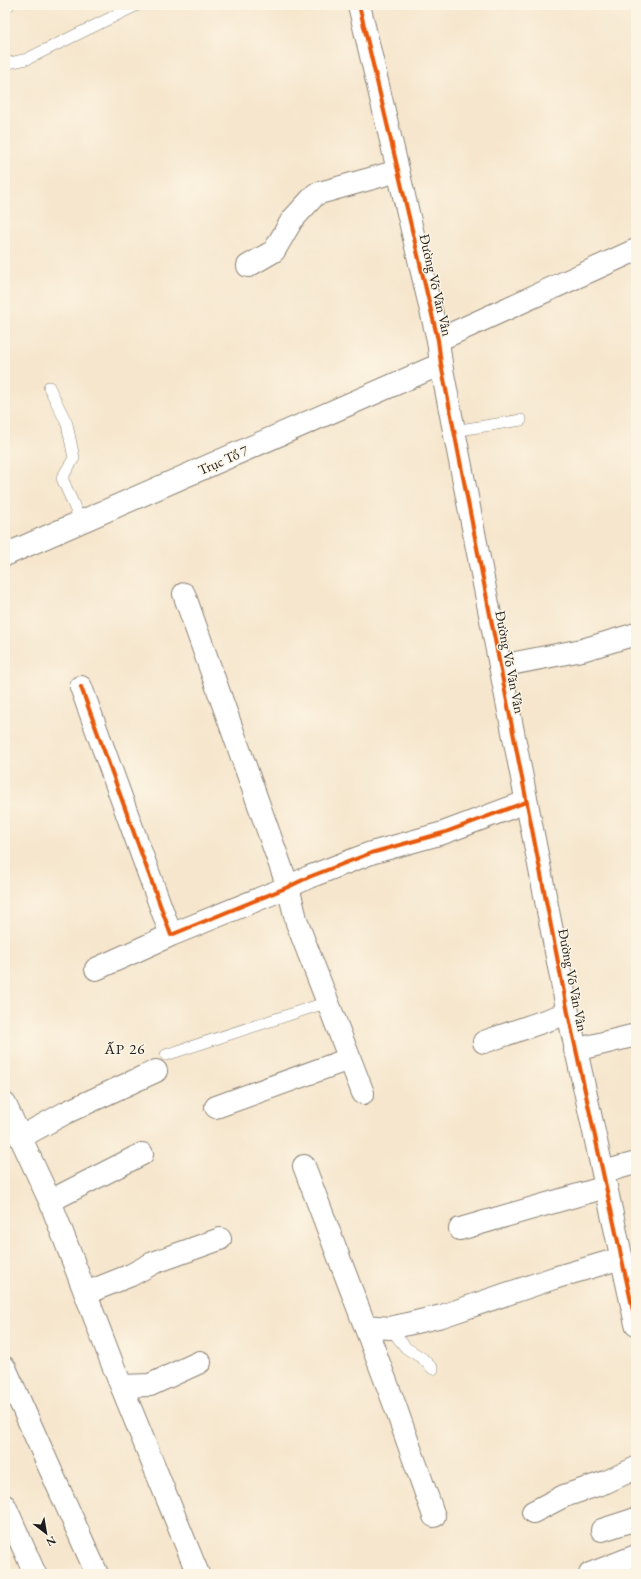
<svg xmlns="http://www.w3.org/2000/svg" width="641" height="1579" viewBox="0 0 641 1579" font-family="'EB Garamond',serif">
  <rect width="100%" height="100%" fill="#fcf5e5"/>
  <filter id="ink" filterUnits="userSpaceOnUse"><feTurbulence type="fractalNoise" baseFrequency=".025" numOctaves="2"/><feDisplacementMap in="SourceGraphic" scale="8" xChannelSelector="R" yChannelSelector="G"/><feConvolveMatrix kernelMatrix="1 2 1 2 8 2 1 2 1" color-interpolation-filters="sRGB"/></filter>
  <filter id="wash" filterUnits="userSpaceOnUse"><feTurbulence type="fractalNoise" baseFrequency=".012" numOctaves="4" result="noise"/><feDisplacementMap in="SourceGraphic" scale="16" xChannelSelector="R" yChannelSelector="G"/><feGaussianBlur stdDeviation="0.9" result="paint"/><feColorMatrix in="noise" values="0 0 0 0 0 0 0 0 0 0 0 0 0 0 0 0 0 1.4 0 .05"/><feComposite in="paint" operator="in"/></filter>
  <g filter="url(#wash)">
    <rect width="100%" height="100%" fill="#f6e6cd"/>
  </g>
  <g filter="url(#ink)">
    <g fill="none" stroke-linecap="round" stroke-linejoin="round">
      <!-- service casing -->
      <g stroke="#898174" stroke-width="12">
        <path id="service" d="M5,7L9,5
          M5,64L27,59L137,5
          M49,387L67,424L74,458L62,478L81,522
          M454,431L521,420
          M166,1055L328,1002
          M390,1328L406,1348L422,1358L433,1369"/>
      </g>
      <!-- minor casing -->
      <g stroke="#898174" stroke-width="24">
        <path id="minor" d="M248,266L274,251L292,220L316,194L398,171
          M438,340L636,250
          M5,555L441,364
          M184,594L288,887L297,923L363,1093
          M500,666L582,650L636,634
          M81,687L171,935L288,887L309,877L371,853L443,833L526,802
          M96,969L171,935
          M484,1042L568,1013
          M575,1050L636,1035
          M5,1104L50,1201L114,1368L198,1574
          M216,1107L349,1059
          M21,1137L67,1112L156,1071
          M304,1166L365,1326L390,1328L442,1316L554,1278L622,1258
          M603,1172L636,1163
          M50,1201L142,1154
          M460,1229L606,1187
          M86,1293L131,1275L153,1263L220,1239
          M365,1326L394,1403L434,1516
          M5,1368L97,1574
          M122,1386L150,1385L200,1362
          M5,1506L35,1574
          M533,1512L564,1496L606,1482L636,1468
          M602,1530L636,1519
          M590,1574L636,1556"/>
      </g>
      <!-- tertiary casing -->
      <g stroke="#898174" stroke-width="24">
        <path id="tertiary" d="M359,5L438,340L441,364L568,1013L636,1324"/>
      </g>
      <!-- service -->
      <use href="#service" stroke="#fff" stroke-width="11"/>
      <!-- minor -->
      <use href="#minor" stroke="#fff" stroke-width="22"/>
      <!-- tertiary -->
      <use href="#tertiary" stroke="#fff" stroke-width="22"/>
      <!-- cycleway casing -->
      <g stroke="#fcf5e5" stroke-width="6">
        <path id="cycleway" d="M359,5L438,340L441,364L568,1013L636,1324
          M81,687L171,935L288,887L309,877L371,853L443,833L526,802"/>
      </g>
      <!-- cycleway -->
      <use href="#cycleway" stroke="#e8590c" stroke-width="4"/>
    </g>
  </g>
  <g text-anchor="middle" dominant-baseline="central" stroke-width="3" stroke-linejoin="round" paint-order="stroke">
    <!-- street labels -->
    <g font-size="14" fill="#1c1c1c" stroke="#fcf5e5">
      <text transform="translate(436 285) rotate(77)">Đường Võ Văn Vân</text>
      <text transform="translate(223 460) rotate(-24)">Trục Tổ 7</text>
      <text transform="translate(510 662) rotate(79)">Đường Võ Văn Vân</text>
      <text transform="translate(573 980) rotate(79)">Đường Võ Văn Vân</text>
    </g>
    <!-- neighbourhood labels -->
    <g font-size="15" letter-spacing="1" fill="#1c1c1c" stroke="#fcf5e5">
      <text x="125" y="1048">ẤP 26</text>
    </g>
  </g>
  <!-- margin -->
  <rect width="641" height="1579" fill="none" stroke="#fcf5e5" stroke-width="20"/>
  <!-- north arrow -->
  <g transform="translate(46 1533) rotate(149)" stroke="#fcf5e5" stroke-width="3" paint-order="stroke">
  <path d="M0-3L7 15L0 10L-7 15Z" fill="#1c1c1c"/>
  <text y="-6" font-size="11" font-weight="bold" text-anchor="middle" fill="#1c1c1c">N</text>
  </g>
</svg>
